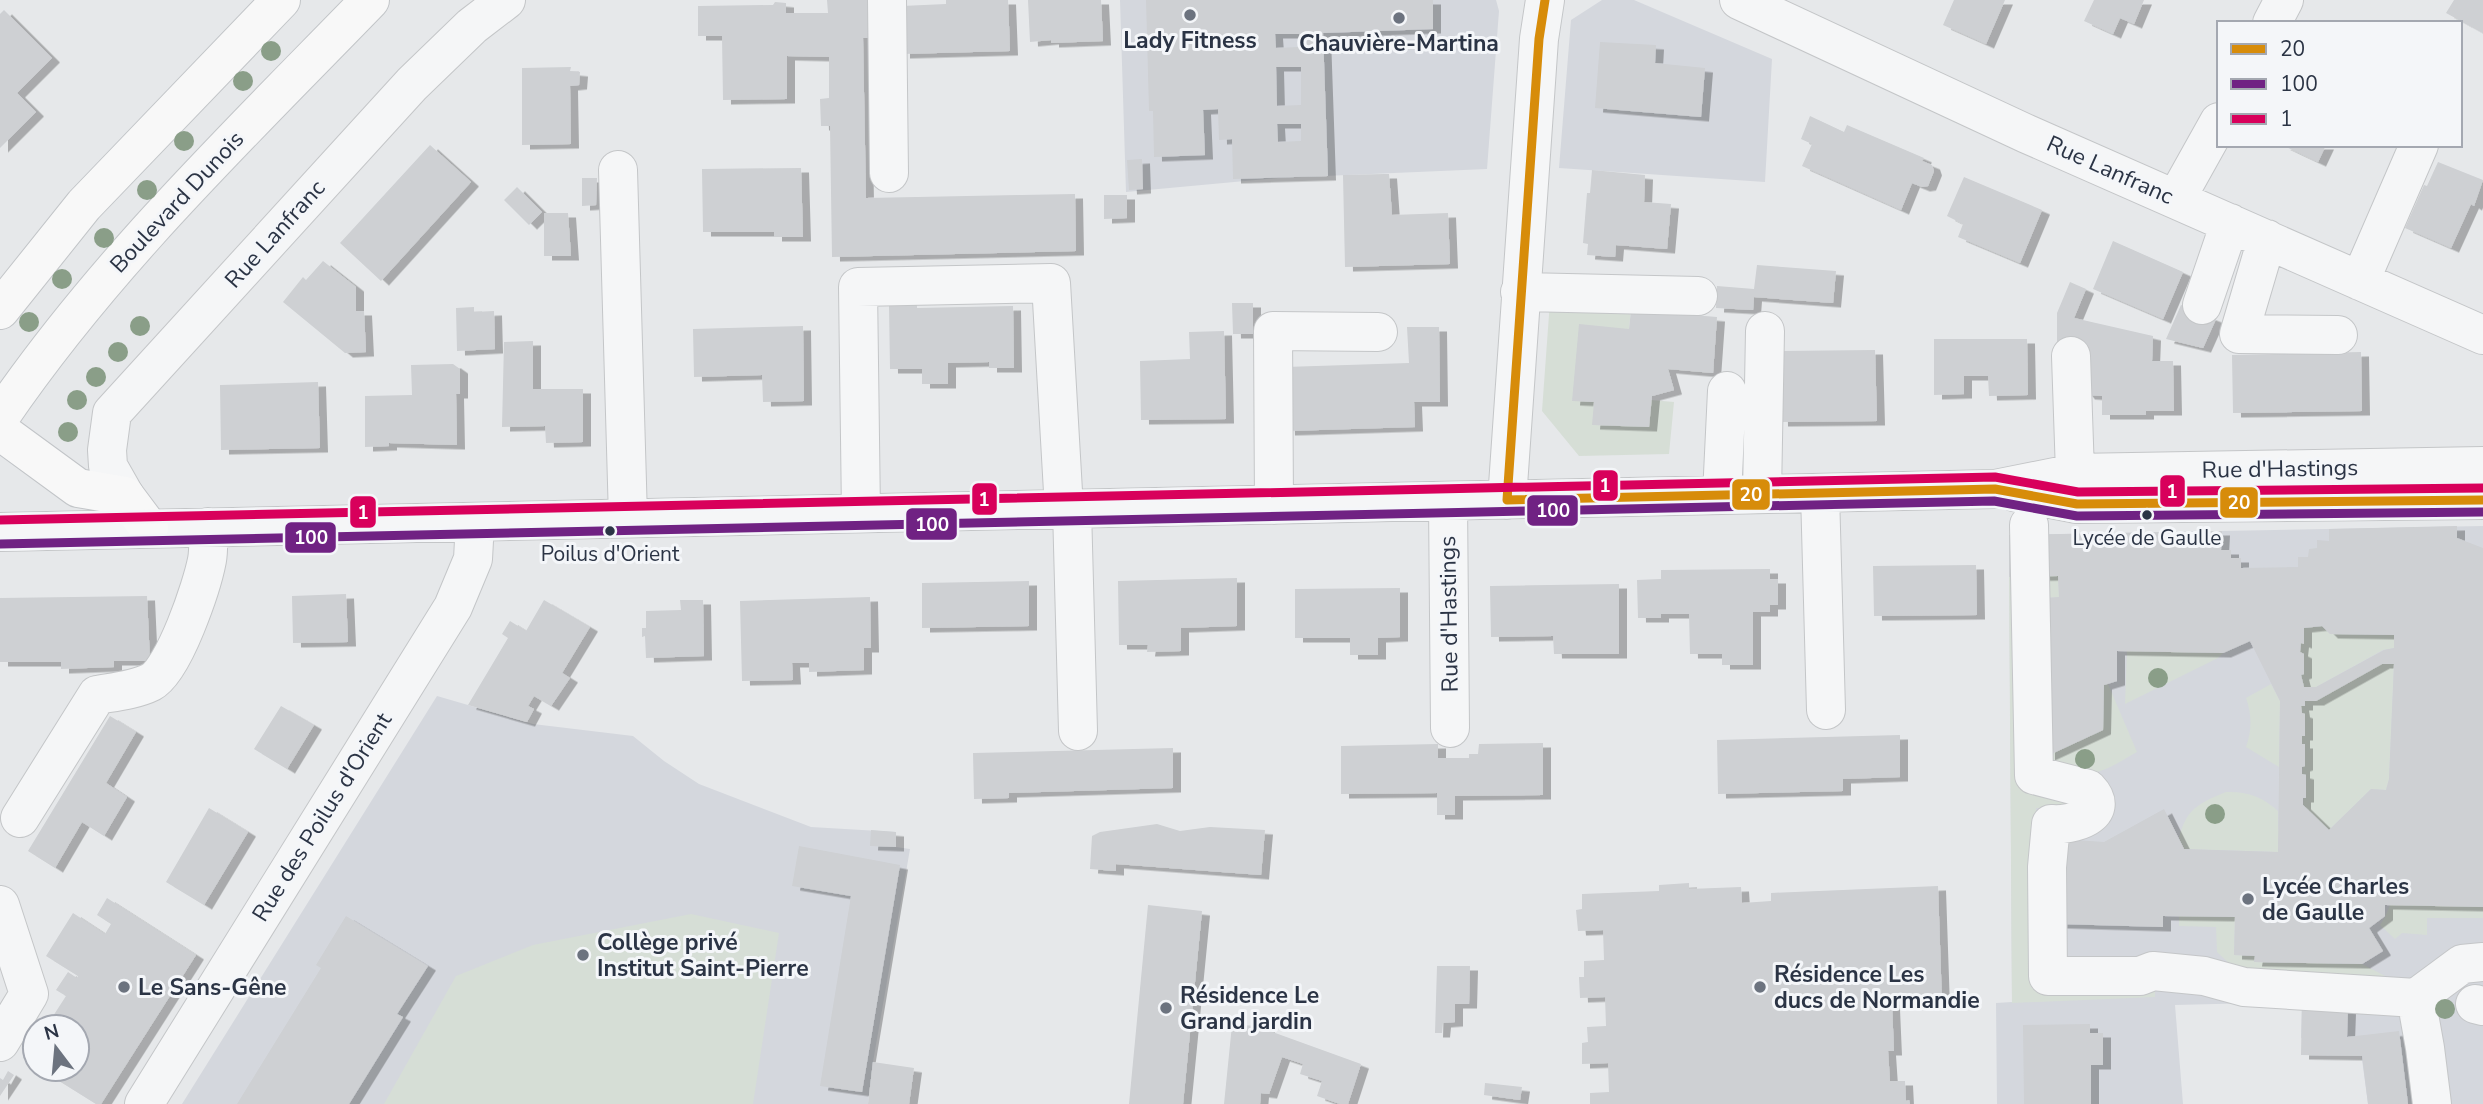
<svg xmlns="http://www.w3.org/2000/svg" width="2483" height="1104" viewBox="0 0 2483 1104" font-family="'Nunito Sans',sans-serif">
  <defs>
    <filter id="shadow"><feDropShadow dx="8" dy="4.5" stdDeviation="0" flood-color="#0004"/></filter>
  </defs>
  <rect width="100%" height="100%" fill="#e6e8ea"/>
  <!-- built -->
  <path fill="#d4d7dd" d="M1120,0H1496L1499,11L1487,169L1278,178L1126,192Z
    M1602,0H1634L1772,59L1765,182L1559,168L1571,20Z
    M2483,526V1104H2368L2359,1037L2301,1038L2302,1002L2175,1005L2183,1104H1997L1996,1003L2012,1002L2009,535Z
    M437,696L533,724L633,736L664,761L699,784L811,827L896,832V847L910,849L873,1062L868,1104H182Z"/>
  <!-- green -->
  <path fill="#d6ded6" d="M1550,301L1631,310L1629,329L1572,400L1594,402L1649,427L1651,400L1674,402L1669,454L1579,456L1542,411Z
    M2046,576H2058L2059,597L2046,598L2047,756L2103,730L2104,685L2108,684L2137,752C2124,759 2107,771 2092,773C2076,775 2050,776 2042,761L2040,599L2046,590Z
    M2009,577H2019L2023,599L2025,791H2068L2084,808H2036L2040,984L2155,980V997L2012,1003Z
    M2322,626L2330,634L2394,635V648L2383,650L2316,687H2304L2301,675L2304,674V654L2300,652L2301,643H2304V628Z
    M2127,651L2223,653L2218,658L2125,704Z
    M2382,664H2394L2389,779L2386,790L2371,789L2329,830L2303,805L2306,775L2302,774L2305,745L2302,744V736H2305V715L2302,713L2301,706H2305V701H2316Z
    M2271,684L2280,701L2279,767L2246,747C2252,730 2252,715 2246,698Z
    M2226,792C2247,791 2263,797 2278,811V828L2282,836L2278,837V852L2184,849L2179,838C2186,809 2199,803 2226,792Z
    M2391,903L2483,907V918H2427V935L2402,933L2395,939L2380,925C2386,917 2387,911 2391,903Z
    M691,914L779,933L753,1104H384L456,976L533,945Z
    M2179,916L2235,917L2234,955L2255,956L2254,962L2362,964L2393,980L2245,978L2217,952L2216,927L2179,926Z"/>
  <!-- building -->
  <path fill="#ced0d3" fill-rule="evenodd" filter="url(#shadow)" d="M827,0H871L872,38H863L866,198L1075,194L1076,251L832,257L830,126H821L820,99L829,98V57L787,56V99L723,100L722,36H698V6L773,5L775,2L786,3V13H828Z
    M946,0H1008L1010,51L902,54V6L946,4Z
    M1028,0H1101L1103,41L1051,43V40L1030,42Z
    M1146,0H1433V29L1323,33L1328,176L1233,179L1232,139L1219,140L1218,109L1203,110L1205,155L1154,157L1153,111H1149ZM1275,34H1299V47L1276,48ZM1276,67H1301V105L1277,106ZM1277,124H1301V141L1278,142Z
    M1954,0H2005L1986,44L1943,25Z
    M2094,0H2144L2134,24L2120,18L2113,34L2084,21Z
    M2454,0H2483V33L2446,13Z
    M4,10L52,58L17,93L36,112L0,148V14Z
    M1600,42L1656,45L1655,63L1705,68L1701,117L1595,108Z
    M571,67L570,71L580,72L579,85L570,86L571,144L522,145V68Z
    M1810,116L1844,132L1847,125L1924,158L1922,161L1932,165L1934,171L1928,186L1922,187L1912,183L1901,210L1802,166L1812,144L1801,139Z
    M430,145L471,182L381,281L340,243Z
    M2282,145H2326L2318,162Z
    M1142,159L1143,189L1129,190L1127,160Z
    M2438,162L2483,180L2474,206L2471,204L2451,248L2405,228L2424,185L2427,186Z
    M801,168L803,237H774V232H703L702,169Z
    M1592,170L1645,175L1644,202L1671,204L1667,249L1616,245L1615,257L1587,255L1588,244L1583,243L1587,193H1590Z
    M1385,174H1389L1392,215L1448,213L1450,264L1345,267L1343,175Z
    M1964,177L2042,210L2020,263L1958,237L1963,224L1947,216Z
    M582,178H597L596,205L582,206Z
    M517,187L542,212L529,225L504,200Z
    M1104,195H1127V218L1104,219Z
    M544,213H568L571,256H544Z
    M2113,241L2183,272L2163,319L2093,289Z
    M323,261L356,287V311H364L366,352L345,353L283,302L303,277L306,280Z
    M1757,265L1836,271L1833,303L1754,297L1753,310L1716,308L1717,286L1754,289Z
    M2070,282L2086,289L2074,318L2153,336L2152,361H2173L2174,411H2146V415H2102V396L2087,395L2057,355V313Z
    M1232,303H1253V334H1233Z
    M889,305H917V308L1013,306L1014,368H989V362L948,363V384H922V369H890Z
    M2181,305L2216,319L2203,348L2166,339Z
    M474,307V312L494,311L495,349L457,351L456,308Z
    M1631,310L1717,317L1713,373L1668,369L1674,390L1652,396L1649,427L1592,425L1594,402L1572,401L1579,324L1629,329Z
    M803,326L804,401L763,402L762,375L694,377L693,329Z
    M1407,327H1439L1440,402H1414L1415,427L1287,431L1285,367L1409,363Z
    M1224,331L1226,419L1141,420L1140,361L1190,359L1189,332Z
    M1934,339H2027L2028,395L1989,396L1988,376H1964V394L1934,395Z
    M533,341V389H583V442L546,443L545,426L502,427L504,342Z
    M1875,350L1877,421L1780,422L1779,351Z
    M2361,352L2362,411L2233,413L2232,355Z
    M453,364L460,369V394H456L457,445L389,443V446L365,447V396L412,395L411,365Z
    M318,382L320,448L221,450L220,385Z
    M2457,526V538L2483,548V907L2385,905V916L2369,928L2383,951L2362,964L2254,962L2255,956L2234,955L2235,917L2163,916V927L2059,924L2061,839L2104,842L2164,809L2184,849L2278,852L2280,701L2250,641L2223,653L2117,651V681L2104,685L2103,730L2047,756L2046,598L2059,597L2058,576L2009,577V535L2222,531L2221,550H2231V558H2241V568L2298,567V557H2308L2309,549L2317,548V540L2329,541V529ZM2322,626L2330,634L2394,635V648L2384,650L2316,687H2304L2301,675L2304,674V654L2300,652L2301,643L2304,644V628ZM2382,664H2394L2389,779L2386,790L2371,789L2329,830L2303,805V798H2306V775L2302,774V767L2305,766V744H2302V736H2305V714L2302,713L2301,706H2305V701H2316Z
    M1976,565L1977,615L1874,616L1873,566Z
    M1770,569V579H1778V605H1770V612H1753V665H1722V654H1690L1689,614H1661V618H1638L1637,580L1661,579V570Z
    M1237,578V626L1181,628V651L1147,652L1148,645H1119L1118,581Z
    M1029,581V626L922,628V583Z
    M1619,584V654H1554L1553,636L1491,637L1490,586Z
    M1400,588V637L1378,638V655H1350V638H1295V589Z
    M346,594L348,642L293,643L292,596Z
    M147,596L150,661H114V667L61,669V662H0V598Z
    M870,597L871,648H864V670L809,672V663H792L793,680L742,681L740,601Z
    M544,600L590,627L562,673L570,678L551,706L534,696L528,706L534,709L527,722L468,705L508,638L502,634L510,621L526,631Z
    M680,600H703L704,656L646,658L645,636L642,637V628H646V611L681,610Z
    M281,706L314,725L287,769L254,749Z
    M110,716L136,732L106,783L127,797L104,836L82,822L55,868L28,851Z
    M1900,735V777L1843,779V791L1718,794L1717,740Z
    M1543,743V795L1455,796V815H1437V793L1341,794V746L1438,744V758H1469V754H1478L1479,744Z
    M1173,748V788L1009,793V798L974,799L973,753Z
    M209,808L248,832L204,905L166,882Z
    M1157,824L1180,831L1210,827L1265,830L1261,875L1116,864V871L1090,869L1092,836L1100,832Z
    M871,830L896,832V847L870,846Z
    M799,846L900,865L862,1092L820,1086L851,896L792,886Z
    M1689,883V889L1741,887L1742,903L1771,901V893L1938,886L1942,1003L1892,1005L1894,1051H1888L1890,1081H1905L1906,1101L1909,1100L1910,1104H1590V1093L1609,1092L1608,1063L1582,1064V1043L1588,1042L1587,1027L1606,1026L1605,997L1580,998L1579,977H1584V961L1604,960L1603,930L1578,931L1576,910L1582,909V894L1659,891V885Z
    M107,898L196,955L101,1104H96L40,1069H77V1027H46L66,996L56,990L68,972L77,978L78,976L46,956L73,913L105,934L111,924L97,915Z
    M1148,905L1202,911L1183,1104H1129Z
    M346,916L428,966L397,1014L403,1017L349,1104H237L321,968L316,965Z
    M1437,966H1470L1469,1004H1455V1022L1443,1023L1442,1033H1435Z
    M2302,1002L2348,1009L2347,1037L2399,1031L2408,1104H2368L2362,1056L2301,1055Z
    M2090,1024V1033H2103V1065H2091V1104H2024L2023,1025Z
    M1232,1025L1267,1026V1030L1361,1064L1348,1104H1340L1317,1096L1322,1081L1300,1074L1303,1064L1282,1057L1269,1094L1261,1093L1260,1104H1224Z
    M35,1039V1066L23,1058Z
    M873,1062L914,1068L909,1104H868Z
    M8,1071L14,1075L0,1096V1078L3,1080Z
    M1485,1083L1522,1087L1520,1100L1484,1095Z"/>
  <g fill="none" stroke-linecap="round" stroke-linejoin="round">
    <!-- minor casing -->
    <g stroke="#c4c6c8" stroke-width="40">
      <path id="minor" d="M887,0L889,173
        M1739,0L2027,134L2483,335
        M2272,23L2284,0
        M618,170L628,518
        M2176,199L2219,122
        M2267,239L2239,334L2338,335
        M2360,281L2419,145
        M1520,292L1698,296
        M2202,305L2230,223
        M2071,356L2075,473
        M2014,492L2077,504L2483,500
        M1820,493L1826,710
        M1762,494L1765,331
        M1722,495L1727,391
        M125,496L108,466L107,450L112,413L412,84L472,26L506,0
        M1507,500L1539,39L1545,0
        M1448,501L1450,728
        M1274,505L1273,331L1378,332
        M1072,509L1078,731
        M861,513L858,287L1051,283L1064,509
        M2029,525L2034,775L2088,789C2113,815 2071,826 2051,824L2047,867L2048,976H2140L2153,971L2204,976L2244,987L2416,998
        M0,532L1995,489L2075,473L2483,466
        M20,818L97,695C114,692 135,690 151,682C174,670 202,586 207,560C209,549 208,537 208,527
        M0,905L29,994L0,1042
        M2475,1004L2483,1006
        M144,1104L453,607L473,559L475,522
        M2432,1104L2425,1048L2416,998L2462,964L2483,962"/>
    </g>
    <!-- major casing -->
    <g stroke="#c2c5c8" stroke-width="40">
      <path id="major" d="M0,310L84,205L281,0
        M0,417C105,263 241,133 370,0
        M0,431L78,488L125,496L149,528"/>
    </g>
    <!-- minor -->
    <use href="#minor" stroke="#f5f6f7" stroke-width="38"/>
    <!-- major -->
    <use href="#major" stroke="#f8f8f8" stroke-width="38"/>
    <!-- bus-1 casing -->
    <g stroke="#f4f6f9" stroke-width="14">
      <path id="bus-1" d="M1507,500L1995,489L2077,504L2483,500
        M1507,500L1539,39L1545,0"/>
    </g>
    <!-- bus-2 casing -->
    <g stroke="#f4f6f9" stroke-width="14">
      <path id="bus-2" d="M0,544L1994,501L2077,516L2483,512"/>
    </g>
    <!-- bus-3 casing -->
    <g stroke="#f4f6f9" stroke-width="14">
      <path id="bus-3" d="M0,520L1995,477L2078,492L2483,488"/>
    </g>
    <!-- bus-1 -->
    <use href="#bus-1" stroke="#d78c0a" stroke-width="9"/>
    <!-- bus-2 -->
    <use href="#bus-2" stroke="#702283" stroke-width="9"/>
    <!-- bus-3 -->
    <use href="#bus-3" stroke="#d8005b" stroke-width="9"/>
  </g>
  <!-- trees -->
  <g fill="#8a9e88">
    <circle cx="271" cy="51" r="10"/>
    <circle cx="243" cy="81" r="10"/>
    <circle cx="184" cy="141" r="10"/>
    <circle cx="147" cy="190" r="10"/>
    <circle cx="104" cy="238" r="10"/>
    <circle cx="62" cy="279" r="10"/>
    <circle cx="29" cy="322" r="10"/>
    <circle cx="140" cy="326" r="10"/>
    <circle cx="118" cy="352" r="10"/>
    <circle cx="96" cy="377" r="10"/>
    <circle cx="77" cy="400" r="10"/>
    <circle cx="68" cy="432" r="10"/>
    <circle cx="2158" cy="678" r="10"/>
    <circle cx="2085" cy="759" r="10"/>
    <circle cx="2215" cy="814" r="10"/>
    <circle cx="2445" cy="1009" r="10"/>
  </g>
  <!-- markers -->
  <g fill="#6c737f" stroke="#f4f6f9" stroke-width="2.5">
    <circle cx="1190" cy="15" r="7"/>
    <circle cx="1399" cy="18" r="7"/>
    <circle cx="2248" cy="899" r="7"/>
    <circle cx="583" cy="955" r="7"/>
    <circle cx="124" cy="987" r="7"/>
    <circle cx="1760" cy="987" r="7"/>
    <circle cx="1166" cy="1008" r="7"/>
  </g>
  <g fill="#2b3445" stroke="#f4f6f9" stroke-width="2.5">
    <circle cx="2147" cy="515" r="6"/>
    <circle cx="610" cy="531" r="6"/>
  </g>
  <g text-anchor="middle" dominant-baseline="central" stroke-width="6" stroke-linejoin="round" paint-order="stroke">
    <!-- bus labels -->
    <g font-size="21" fill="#2b3445" stroke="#f4f6f9">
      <text x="2147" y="538">Lycée de Gaulle</text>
      <text x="610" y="554">Poilus d'Orient</text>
    </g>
    <!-- poi labels -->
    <g font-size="23" font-weight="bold" fill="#2b3445" stroke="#f4f6f9" text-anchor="start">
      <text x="1190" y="40" text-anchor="middle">Lady Fitness</text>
      <text x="1399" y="43" text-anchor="middle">Chauvière-Martina</text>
      <text x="2262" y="886">Lycée Charles<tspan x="2262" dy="26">de Gaulle</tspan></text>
      <text x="597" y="942">Collège privé<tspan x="597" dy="26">Institut Saint-Pierre</tspan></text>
      <text x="1774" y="974">Résidence Les<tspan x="1774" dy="26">ducs de Normandie</tspan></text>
      <text x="138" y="987">Le Sans-Gêne</text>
      <text x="1180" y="995">Résidence Le<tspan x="1180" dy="26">Grand jardin</tspan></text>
    </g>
    <!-- street labels -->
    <g font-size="23" fill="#2b3445" stroke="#f4f6f9">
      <text transform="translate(2110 170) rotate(24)">Rue Lanfranc</text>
      <text transform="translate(177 202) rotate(-47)">Boulevard Dunois</text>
      <text transform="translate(275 234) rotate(-48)">Rue Lanfranc</text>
      <text transform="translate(2280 469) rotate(-1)">Rue d'Hastings</text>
      <text transform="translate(1449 614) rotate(-91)">Rue d'Hastings</text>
      <text transform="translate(322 817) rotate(-58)">Rue des Poilus d'Orient</text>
    </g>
  </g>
  <g stroke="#f4f6f9" stroke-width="2.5">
    <rect x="1592" y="469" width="27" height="33" rx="7" fill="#d8005b"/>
    <rect x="2159" y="474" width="27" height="34" rx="7" fill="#d8005b"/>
    <rect x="1731" y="478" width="40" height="33" rx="7" fill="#d78c0a"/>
    <rect x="971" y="482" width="27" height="34" rx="7" fill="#d8005b"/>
    <rect x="2219" y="486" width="40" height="33" rx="7" fill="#d78c0a"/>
    <rect x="1526" y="494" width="53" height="33" rx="7" fill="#702283"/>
    <rect x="349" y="495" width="28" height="34" rx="7" fill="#d8005b"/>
    <rect x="905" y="507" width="53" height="34" rx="7" fill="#702283"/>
    <rect x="284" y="521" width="53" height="33" rx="7" fill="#702283"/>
  </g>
  <g font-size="19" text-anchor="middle" font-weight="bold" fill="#fff">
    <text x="1605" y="492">1</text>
    <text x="2172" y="498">1</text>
    <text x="1751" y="501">20</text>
    <text x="984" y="506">1</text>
    <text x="2239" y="509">20</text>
    <text x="1553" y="517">100</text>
    <text x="363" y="519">1</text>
    <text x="932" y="531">100</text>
    <text x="311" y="544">100</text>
  </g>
  <!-- legend -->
  <rect x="2217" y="21" width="245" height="126" fill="#f4f6f9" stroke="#a4a8b1" stroke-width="2"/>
  <rect x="2231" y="44" width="35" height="10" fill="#d78c0a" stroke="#a4a8b1" stroke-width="2"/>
  <text x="2280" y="56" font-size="21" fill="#2b3445">20</text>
  <rect x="2231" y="79" width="35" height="10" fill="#702283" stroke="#a4a8b1" stroke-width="2"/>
  <text x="2280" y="91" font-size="21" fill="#2b3445">100</text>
  <rect x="2231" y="114" width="35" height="10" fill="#d8005b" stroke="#a4a8b1" stroke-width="2"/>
  <text x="2280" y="126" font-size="21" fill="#2b3445">1</text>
  <!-- north arrow -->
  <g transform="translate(56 1048) rotate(344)"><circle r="33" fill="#f4f6f9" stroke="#a4a8b1" stroke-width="2"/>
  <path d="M0-5L12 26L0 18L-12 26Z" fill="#6c737f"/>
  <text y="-10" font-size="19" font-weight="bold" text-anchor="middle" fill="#2b3445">N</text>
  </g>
</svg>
